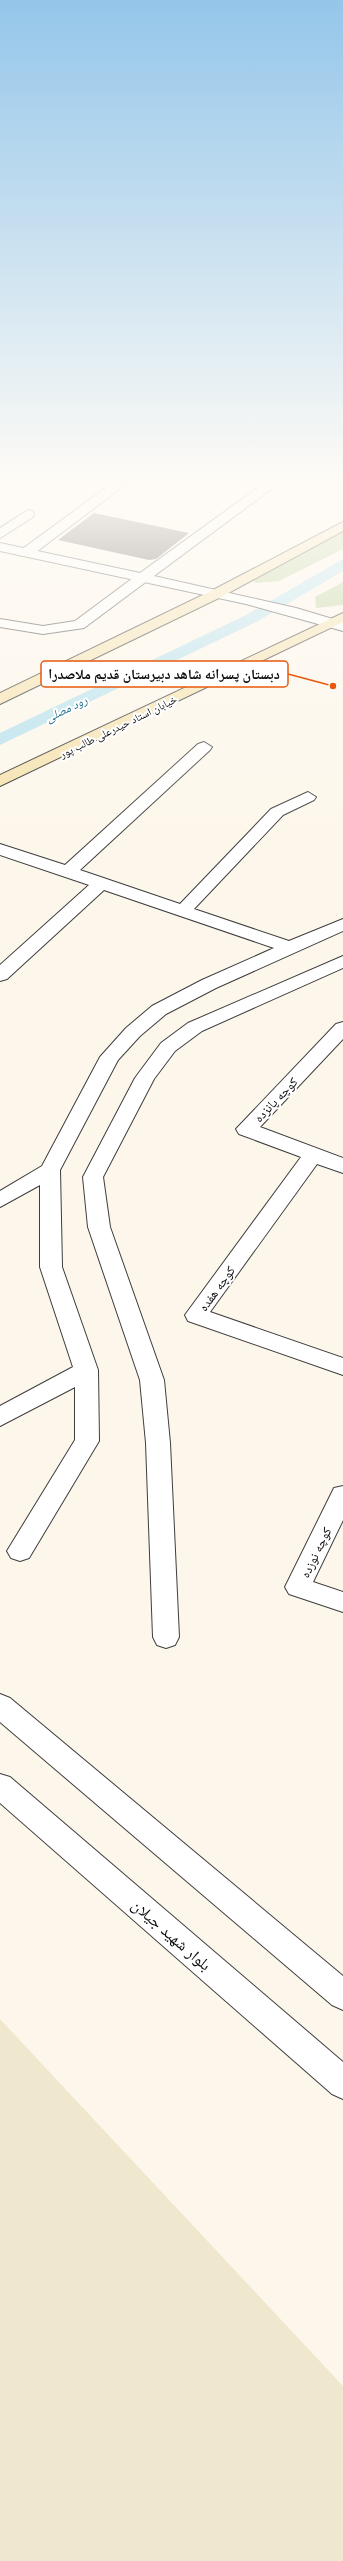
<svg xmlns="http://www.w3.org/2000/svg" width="343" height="2561" viewBox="0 0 343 2561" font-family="'Playfair Display','Noto Naskh Arabic',serif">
  <rect width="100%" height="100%" fill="#fdf7eb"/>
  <!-- farmland -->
  <path fill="#efe8cf" d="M0,2019L343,2386V2561H0Z"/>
  <!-- forest -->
  <path fill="#bbd19b" d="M343,531V549L279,581L256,583L250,579Z
    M343,582V605L316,608L315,597Z"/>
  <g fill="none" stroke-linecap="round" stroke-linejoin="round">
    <!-- canal -->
    <path fill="#b6e1ee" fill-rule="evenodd" d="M343,559V571L258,621L0,745V733L246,615Z"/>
  </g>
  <!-- building -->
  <path fill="#524b49" d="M94,513L189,533L156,559L149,560L58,540Z"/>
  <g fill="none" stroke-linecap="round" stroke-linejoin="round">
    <!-- minor casing -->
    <g stroke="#3e3e3e" stroke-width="2">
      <path id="minor" d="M115,481H130L31,556H21L19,553L21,550Z
        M28,510L33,511L34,514L33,517L0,538V528Z
        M142,574L149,578L147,581L84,628L43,634L0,627V619L43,626L75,621L137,575Z
        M204,742L212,747L210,750L80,870L180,904L271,809L308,792L316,797L314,800L283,815L194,909L289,941L343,919V931L216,988L166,1014L140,1036L118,1060L60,1170L62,1267L98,1370L99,1441L29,1558L20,1561L11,1558L7,1551L75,1440V1387L0,1426V1406L73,1367L40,1267V1185L0,1207V1191L42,1166L100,1057L126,1028L152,1006L202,980L274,948L104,890L7,979L0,981V965L89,885L0,855V844L65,865L198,744Z
        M343,956V968L202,1031L175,1051L154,1079L103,1177L110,1227L164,1380L170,1443L179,1637L175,1645L166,1648L157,1645L153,1637L146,1443L140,1380L88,1227L83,1177L135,1078L161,1043L188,1023Z
        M343,1022V1039L260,1127L343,1158V1173L317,1164L210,1312L343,1358V1375L188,1321L185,1315L301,1157L239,1134L236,1129L336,1024Z
        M343,1486V1520L313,1582L343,1592V1612L289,1594L285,1587L334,1488Z"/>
    </g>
    <!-- tertiary casing -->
    <g stroke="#3e3e3e" stroke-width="2">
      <path id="tertiary" d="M267,481H282L154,576L296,608L343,622V631L246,604L0,551V543L140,573Z
        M0,1694L10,1698L343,1976V2010L332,2005L0,1722Z
        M0,1774L10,1777L343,2062V2099L332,2094L0,1803Z"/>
    </g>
    <!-- secondary casing -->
    <g stroke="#2d2d2d" stroke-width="2">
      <path id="secondary" d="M343,522V531L221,597L0,704V693L211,591Z
        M343,613V622L0,786V775Z"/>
    </g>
    <!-- minor -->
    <use href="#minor" fill="#fff" fill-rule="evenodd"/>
    <!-- tertiary -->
    <use href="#tertiary" fill="#fff" fill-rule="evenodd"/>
    <!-- secondary -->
    <use href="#secondary" fill="#f5e2ae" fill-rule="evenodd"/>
  </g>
  <!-- sky -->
  <linearGradient id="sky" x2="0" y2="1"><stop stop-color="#94c6ea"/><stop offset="0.57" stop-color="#fefbf6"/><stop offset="1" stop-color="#fefbf6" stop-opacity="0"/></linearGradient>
  <rect width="343" height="840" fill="url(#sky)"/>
  <g text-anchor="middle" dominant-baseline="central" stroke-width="4" stroke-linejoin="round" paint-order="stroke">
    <!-- far-street labels -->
    <g font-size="11" fill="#0b0b0b" stroke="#fff">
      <text transform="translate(118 726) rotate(-26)">خیابان استاد حیدرعلی طالب پور</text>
    </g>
    <!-- far-water labels -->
    <g font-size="12" font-style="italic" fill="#246e8c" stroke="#fff">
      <text transform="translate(66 708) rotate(-26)">رود مصلی</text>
    </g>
    <!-- street labels -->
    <g font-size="13" fill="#0b0b0b" stroke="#fff">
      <text transform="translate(275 1099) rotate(-46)">کوچه پانزده</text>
      <text transform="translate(216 1288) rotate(-54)">کوچه هفده</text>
      <text transform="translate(315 1552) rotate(-64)">کوچه نوزده</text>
    </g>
    <!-- near-street labels -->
    <g font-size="16" fill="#0b0b0b" stroke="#fff">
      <text transform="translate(172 1934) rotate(41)">بلوار شهید جیلان</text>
    </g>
  </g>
  <!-- callouts -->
  <path fill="none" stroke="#e8590c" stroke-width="1.5" d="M333 686L288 674"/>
  <circle fill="#e8590c" stroke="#fff" stroke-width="1.5" cx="333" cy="686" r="4"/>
  <rect fill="#fff" stroke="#e8590c" stroke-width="1.5" x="41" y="661" width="247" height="26" rx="4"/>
  <g font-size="14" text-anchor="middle" font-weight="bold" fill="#0b0b0b">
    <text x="164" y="679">دبستان پسرانه شاهد دبیرستان قدیم ملاصدرا</text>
  </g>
</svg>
